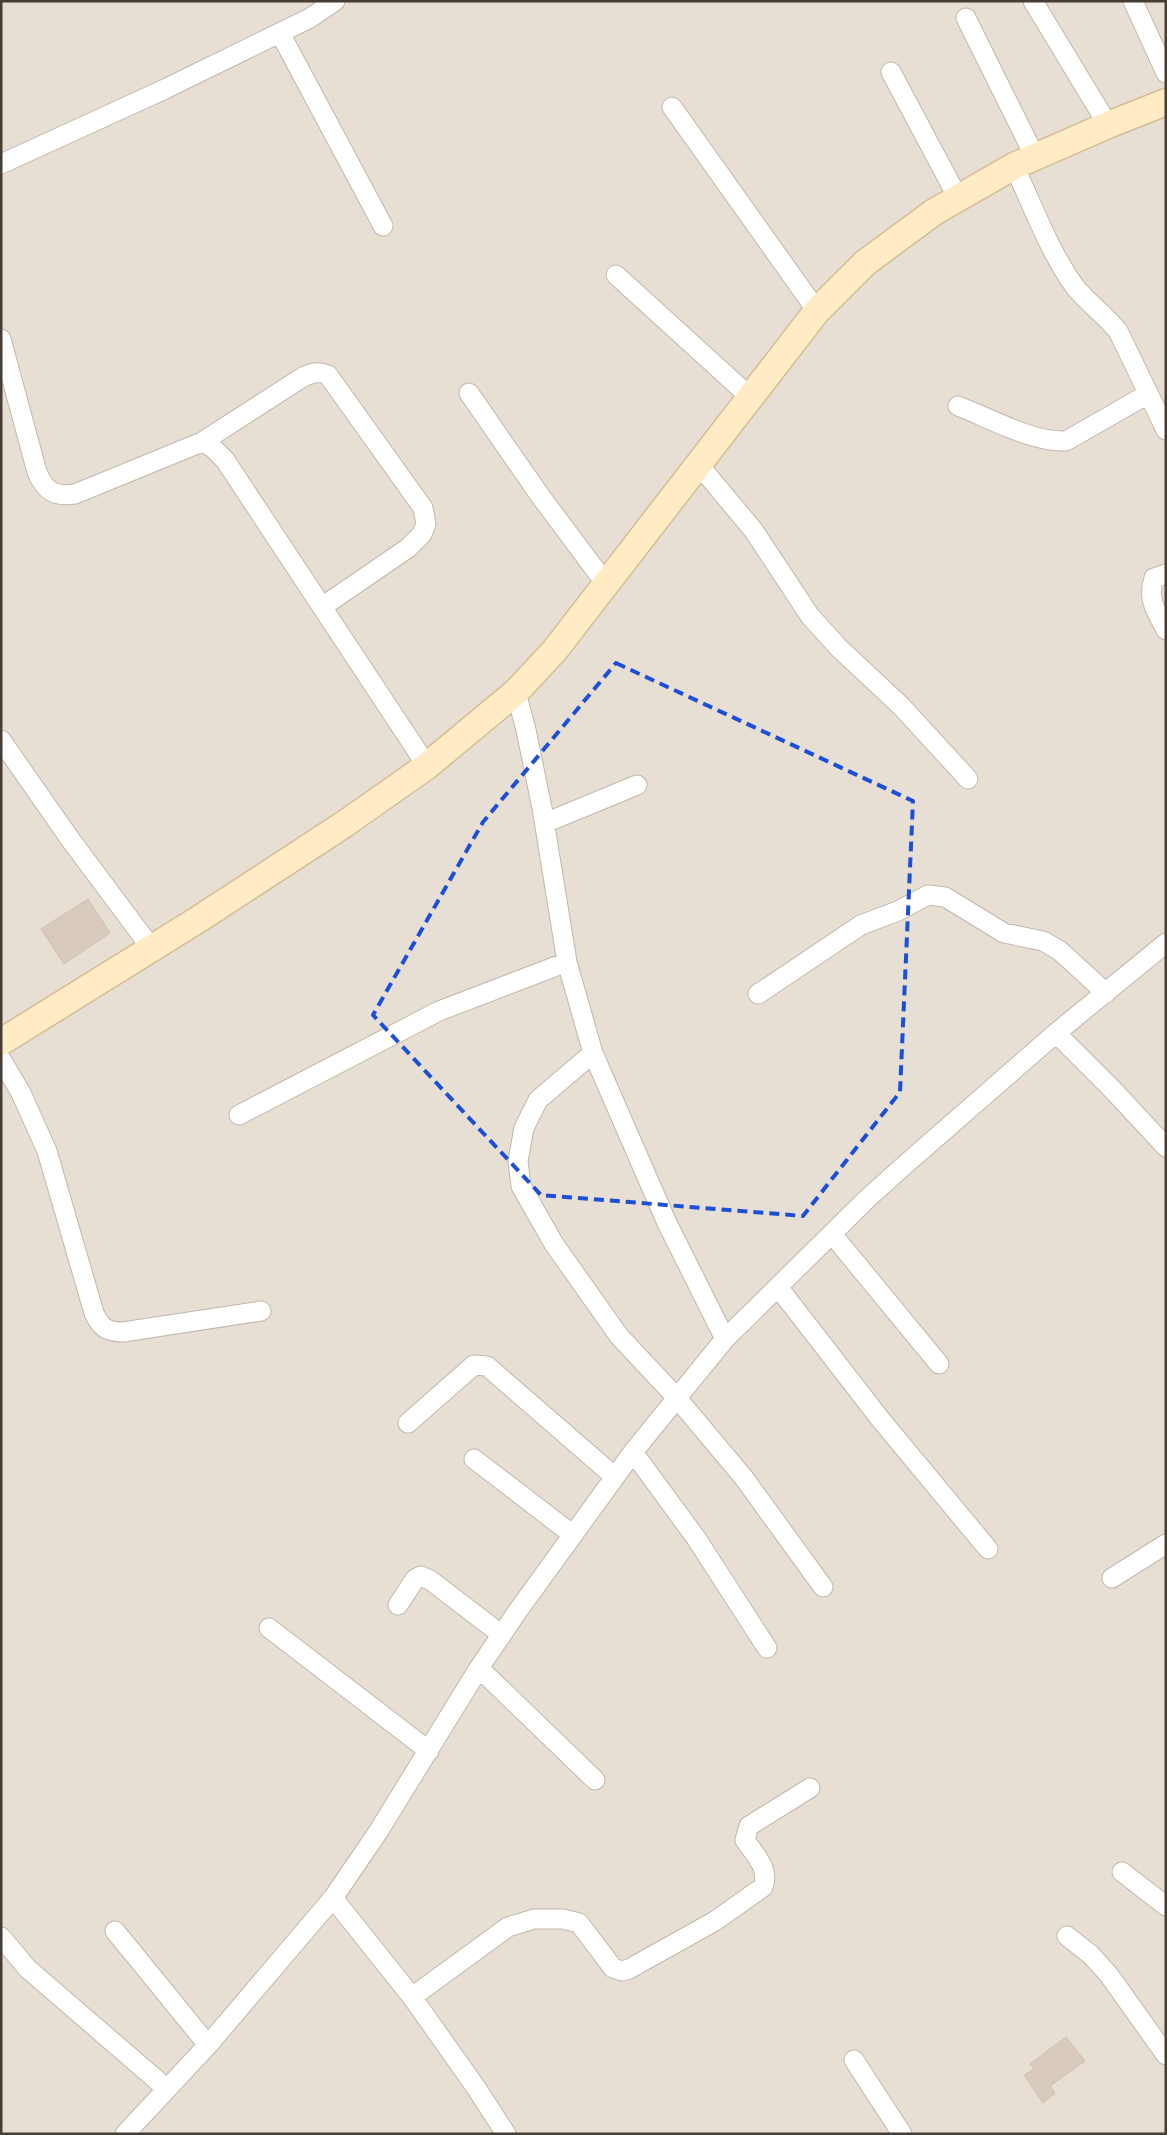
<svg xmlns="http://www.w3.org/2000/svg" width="1167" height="2135" viewBox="0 0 1167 2135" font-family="Inter,sans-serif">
  <rect width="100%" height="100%" fill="#f3eee6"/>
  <!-- residential -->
  <path fill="#e7dfd4" d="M1,1H1166V2134H1Z"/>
  <!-- building -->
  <path fill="#d8cbbe" stroke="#d0bfae" d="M88,899L110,933L64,964L41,929Z
    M1066,2037L1085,2061L1050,2086L1055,2093L1043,2103L1024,2075L1034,2069L1030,2064Z"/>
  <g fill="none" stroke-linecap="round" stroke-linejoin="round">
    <!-- street casing -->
    <g stroke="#c1b7ab" stroke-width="21">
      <path id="street" d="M1033,1L1108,125
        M1133,1L1166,73
        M966,18L1035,157
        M280,33L383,226
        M891,72L958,198
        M672,107L817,311
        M1,164L165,89L310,18L335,1
        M1014,166C1033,206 1049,251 1075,287C1088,303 1105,315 1118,331L1166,430
        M616,275L750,397
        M1,339L37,472C45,491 54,497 75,494L202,442L213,448L225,460L427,766
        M469,393L541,497L606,584
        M958,406C989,418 1034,443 1066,441L1148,394
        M202,442L303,377C312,373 318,371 328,375L423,508L426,524L422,534L408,548L322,607
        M699,465L754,531L810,616L839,648L901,706L968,779
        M1166,574L1154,578C1147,599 1156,611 1166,630
        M516,692L526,730L542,808L567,962L593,1053L667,1223L725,1339
        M1,740L70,839L152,949
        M545,823L637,785
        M758,994L861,925L898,911L928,895L945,897L1004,933L1043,941L1060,951L1106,993
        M1056,1033L1112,1089L1166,1147
        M593,1053L538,1100L524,1128L518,1161L521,1186L554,1244L619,1336L677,1398L744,1478L823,1587
        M1,1059L21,1093L47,1151L94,1313C101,1328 107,1332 123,1332L261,1311
        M239,1115L439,1011L567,962
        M832,1234L939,1364
        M778,1287L881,1420L988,1549
        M408,1423L474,1365L487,1366L615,1477
        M633,1452L696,1538L767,1648
        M474,1459L573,1535
        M1112,1578L1166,1544
        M398,1605L415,1579L421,1576L430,1580L502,1635
        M269,1628L429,1751
        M479,1668L595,1780
        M1122,1872L1166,1906
        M333,1898L412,1997L477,2089L506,2134
        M115,1931L208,2045
        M1067,1936L1091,1955L1109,1975L1166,2055
        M1,1937L28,1969L166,2088
        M412,1997L508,1927L534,1919H563L579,1923L613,1968L622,1971L629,1969L715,1921L763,1887C770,1869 755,1855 745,1840L749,1826L810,1788
        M854,2060L902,2134
        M125,2134L208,2045L333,1898L378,1832L479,1668L517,1612L633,1452L725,1339L868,1198L907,1163L1056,1033L1166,943"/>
    </g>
    <!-- secondary casing -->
    <g stroke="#d4bd95" stroke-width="29">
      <path id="secondary" d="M1,1042L199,919L343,825L427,766L516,692L555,650L817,311L865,263L934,212L1014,166L1108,125L1166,102"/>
    </g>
    <!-- street -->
    <use href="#street" stroke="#fff" stroke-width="19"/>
    <!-- secondary -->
    <use href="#secondary" stroke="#ffebc4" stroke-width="26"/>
  </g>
  <!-- marked area -->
  <path fill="none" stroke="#1d4ed8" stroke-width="4" stroke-dasharray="10 6" stroke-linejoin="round" d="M616,663L913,801L900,1092L803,1216L541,1195L373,1015L483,822Z"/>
  <!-- border -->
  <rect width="1167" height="2135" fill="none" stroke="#463d35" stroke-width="5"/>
</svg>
